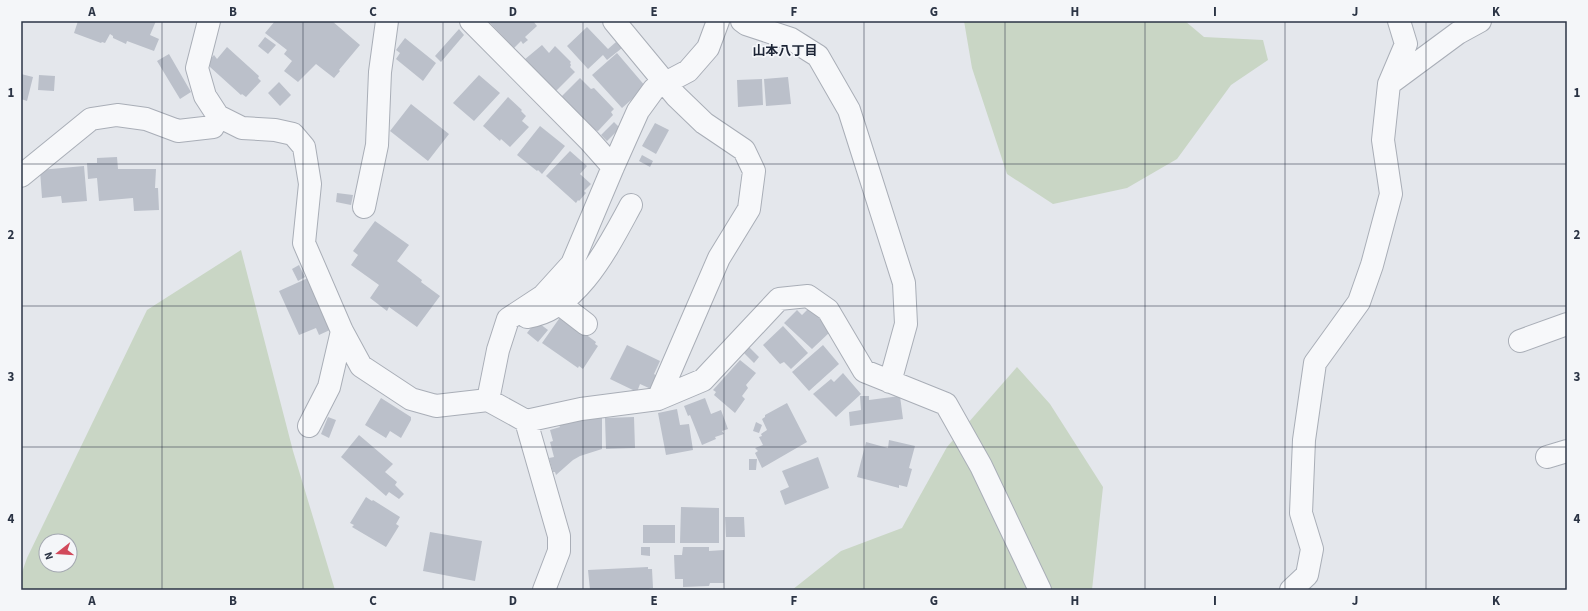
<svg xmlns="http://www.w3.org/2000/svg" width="1588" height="611" viewBox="0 0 1588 611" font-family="'Source Sans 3','Noto Sans JP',sans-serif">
  <rect width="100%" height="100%" fill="#e4e7ec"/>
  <!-- green -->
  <path fill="#c9d6c5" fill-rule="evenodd" d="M964,21H1185L1204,37L1263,40L1268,60L1231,85L1177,159L1127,188L1053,204L1007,174L972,68Z
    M241,250L293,451L335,590H21V575L27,558L147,310ZM46,541H70V565H46Z
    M1017,367L1050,404L1103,487L1092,590H792L841,551L902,528L947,447Z"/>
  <!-- building -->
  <path fill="#bbc0ca" d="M78,21H156L150,35L159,39L154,51L127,41L126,44L113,38V36L110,34L105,43L102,42L101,43L74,33Z
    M275,21H332L360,45L339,70L340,71L334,78L316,64L298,82L284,71L292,61L284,54L287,50L265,33Z
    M492,21H533L537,26L525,37L528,40L523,44L521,41L514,48L490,23Z
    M587,27L608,49L616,42L622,48L607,60L603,55L588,69L567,46Z
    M459,29L464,35L441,62L435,56Z
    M265,37L276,45L268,54L258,46Z
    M405,38L436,63L423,81L396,59L400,53L396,50Z
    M542,45L549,53L555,46L571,62L570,63L571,65L570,67L575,72L555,92L524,60Z
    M227,47L259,76L258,78L261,81L246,97L242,94L241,95L210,67V65L207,63L214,55L217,59Z
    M617,53L646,87L622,108L592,75Z
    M169,54L191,92L180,99L157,61Z
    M21,74L33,77L27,101L21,99Z
    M39,75L55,76L54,91L38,90Z
    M479,75L500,93L474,121L453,103Z
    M788,77L791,104L766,106L764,79Z
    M580,78L591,89L594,88L614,109L611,112L613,115L598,131L595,130L593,131L561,97Z
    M762,79L763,105L738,107L737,80Z
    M279,82L291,95L280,106L268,93Z
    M508,97L522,110L521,111L526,116L522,121L529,127L510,147L501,139L500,141L483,126Z
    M411,104L449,134L428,161L390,131Z
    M614,122L620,128L607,141L601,135Z
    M655,123L669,130L656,154L642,146Z
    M540,126L565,146L542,174L538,170L537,171L517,155Z
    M570,151L587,166L580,174L591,184L584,191L586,193L579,201L578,200L576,203L546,176Z
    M642,155L653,161L650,167L639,161Z
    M117,157L118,169H156L155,188H158L159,210L134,211L133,198L99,201L97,178L88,179L87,163H97V158Z
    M84,166L87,201L62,203L61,196L42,198L40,170Z
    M337,193L353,195L351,205L336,202Z
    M375,221L409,245L397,261L422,280L421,282L440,296L417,327L389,307L387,311L370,298L379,285L351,265L358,255L353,251Z
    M299,265L305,277L298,281L292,269Z
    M308,278L332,329L319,335L316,328L299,335L279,291Z
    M809,308L831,331L812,349L784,323L797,310L802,315Z
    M561,316L596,342L595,344L598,346L583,369L579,366L578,368L542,343Z
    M540,324L548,330L538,342L527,333L533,325L537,327Z
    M783,326L808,353L791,369L784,362L780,364L763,345Z
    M627,345L660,361L654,374L657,376L651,389L640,384L637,392L610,379Z
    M823,345L839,364L809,391L792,372Z
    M749,347L759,357L754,363L744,353Z
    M740,360L756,373L746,385L748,388L742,396L745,399L735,413L714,395L716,392L713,390Z
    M843,373L861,394L836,417L813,394L831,379L834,382Z
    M860,396H869V400L900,396L903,419L850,426L849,412L861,410Z
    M381,398L411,417V420L401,438L390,431L386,438L365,425Z
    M705,398L711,414L721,410L728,429L722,431L724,434L715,437L716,439L702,445L690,415L688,416L684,406Z
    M787,403L807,442L762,468L755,453L758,451L755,448L763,445L759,437L762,436L761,434L767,430L762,419L765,417V415Z
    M677,409L680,425L689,424L693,450L666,455L658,413Z
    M602,415V449L580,456L573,460L556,475L555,472H553L549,458L554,457L550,442L553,441L550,430L560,427L559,425Z
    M328,417L336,420L329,438L321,434Z
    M634,417L635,448L606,449L605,418Z
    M756,422L762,425L759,433L753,431Z
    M359,435L393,464L385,472L397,482L395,485L404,494L399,499L389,492L386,496L341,457Z
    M889,440L915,446L909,468L912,469L907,487L899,485V488L857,477L866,442L888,448Z
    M818,457L829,488L785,505L780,491L789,487L782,471Z
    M749,459H757L756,470H749Z
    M366,497L372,501L373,500L400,517L396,524L399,526L386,547L352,527L354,525L350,523Z
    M681,507L719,508V543H680Z
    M725,517H744L745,537H726Z
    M643,525H675V543H643Z
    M430,532L482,541L475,581L423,571Z
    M641,547H650V556L641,555Z
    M683,547H709V551L724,550V583H710L709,586L683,587V579H675L674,555H682Z
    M648,567V569H652L653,588H650L649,590H590L588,570Z"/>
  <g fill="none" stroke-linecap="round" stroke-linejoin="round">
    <!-- minor casing -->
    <g stroke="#a9aeb7" stroke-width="24">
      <path id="minor" d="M209,21L197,68L205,96L218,116L242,128L275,130L293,134L304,147L310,184L304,243L342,331L361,366L411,399L436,406L488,400L526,421L581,409L658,399L703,380L779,299L808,296L828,310L864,371L946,404L981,466L1040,590
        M471,21L589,140L613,167
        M614,21L676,96L704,123L744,150L754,171L749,209L719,258L658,399
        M742,21L746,24L791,39L818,56L849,110L904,283L906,324L890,382
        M1389,84L1458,33L1480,21
        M21,176L91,119L117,115L146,119L178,131L213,127L218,116
        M364,207L377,145L380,72L387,21
        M560,304L586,324
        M527,317C578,310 609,245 631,205
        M1520,341L1567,324
        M488,400L498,350L508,319L543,296L572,264L613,167L638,111L654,89L688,71L708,48L718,21
        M526,421L559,536V551L544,590
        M309,426L329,387L342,331
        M1547,457L1567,451
        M1291,590L1307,575L1312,549L1301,513L1304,440L1315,363L1359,302L1372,265L1391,194L1383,140L1389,84L1406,44L1399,21"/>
    </g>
    <!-- minor -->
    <use href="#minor" stroke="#f7f8fa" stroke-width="22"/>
  </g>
  <!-- grid -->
  <path fill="none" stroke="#2b3445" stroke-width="1" stroke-opacity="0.55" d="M162,21V590M303,21V590M443,21V590M583,21V590M724,21V590M864,21V590M1005,21V590M1145,21V590M1285,21V590M1426,21V590M21,164H1567M21,306H1567M21,447H1567"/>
  <g text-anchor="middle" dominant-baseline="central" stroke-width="3.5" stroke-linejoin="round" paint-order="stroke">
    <!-- neighbourhood labels -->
    <g font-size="13" font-weight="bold" fill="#1d2536" stroke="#f4f6f9">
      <text x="785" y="51">山本八丁目</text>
    </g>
  </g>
  <!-- border -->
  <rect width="1588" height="611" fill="none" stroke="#f4f6f9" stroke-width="44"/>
  <!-- north arrow -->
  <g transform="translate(58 553) rotate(253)"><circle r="19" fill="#f4f6f9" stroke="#a4a8b1"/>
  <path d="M0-3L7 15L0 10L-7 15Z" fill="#d1495b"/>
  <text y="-6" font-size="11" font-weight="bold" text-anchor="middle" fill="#2b3445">N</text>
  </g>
  <rect x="22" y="22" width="1544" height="567" fill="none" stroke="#2b3445" stroke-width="1.5"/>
  <g font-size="13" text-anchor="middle" font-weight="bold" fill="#2b3445">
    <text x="92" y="16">A</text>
    <text x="233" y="16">B</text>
    <text x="373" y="16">C</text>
    <text x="513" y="16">D</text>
    <text x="654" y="16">E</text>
    <text x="794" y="16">F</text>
    <text x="934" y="16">G</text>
    <text x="1075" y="16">H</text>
    <text x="1215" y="16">I</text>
    <text x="1355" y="16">J</text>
    <text x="1496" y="16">K</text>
    <text x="11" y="97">1</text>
    <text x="1577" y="97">1</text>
    <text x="11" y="239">2</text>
    <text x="1577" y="239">2</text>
    <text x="11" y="381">3</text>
    <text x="1577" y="381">3</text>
    <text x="11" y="523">4</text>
    <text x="1577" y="523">4</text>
    <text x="92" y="605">A</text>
    <text x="233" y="605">B</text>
    <text x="373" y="605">C</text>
    <text x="513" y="605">D</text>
    <text x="654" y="605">E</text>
    <text x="794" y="605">F</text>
    <text x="934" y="605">G</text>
    <text x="1075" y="605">H</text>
    <text x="1215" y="605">I</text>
    <text x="1355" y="605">J</text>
    <text x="1496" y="605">K</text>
  </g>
</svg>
